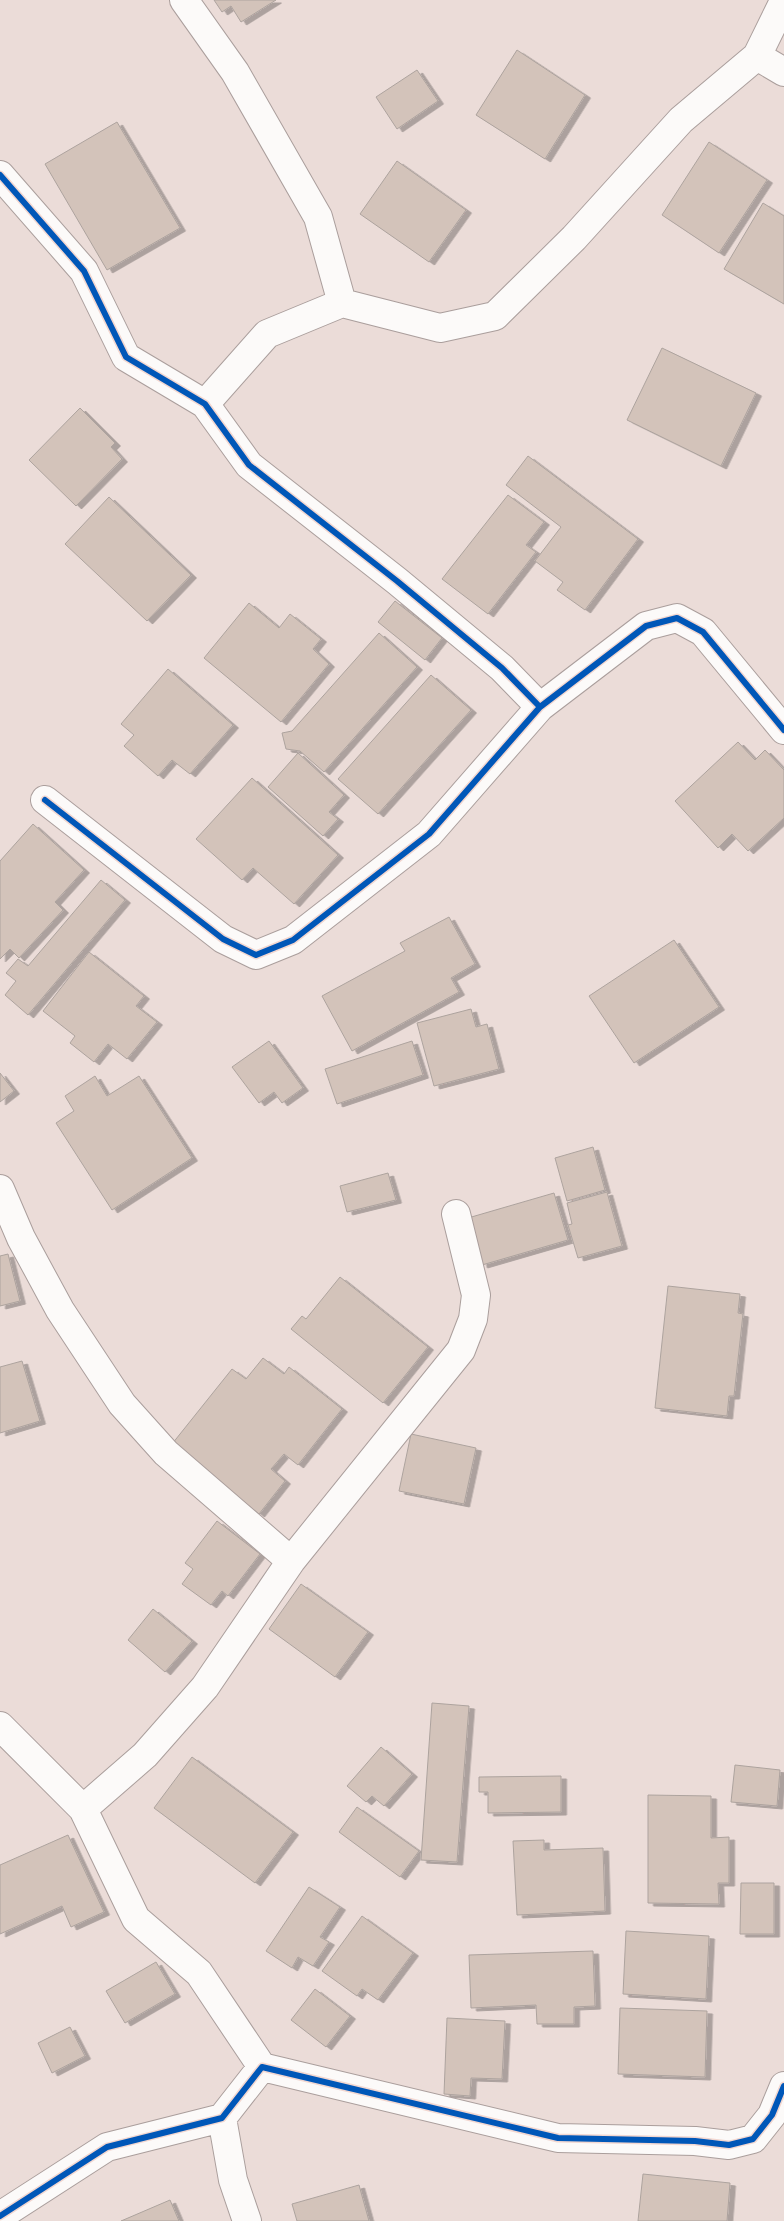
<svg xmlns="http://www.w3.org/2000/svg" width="784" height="2221" viewBox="0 0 784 2221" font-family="Jost,sans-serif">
  <defs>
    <filter id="shadow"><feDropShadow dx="5.5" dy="3" stdDeviation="0" flood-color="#0004"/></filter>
  </defs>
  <rect width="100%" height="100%" fill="#ebdcd8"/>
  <!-- building -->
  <path fill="#d3c3ba" stroke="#ada39e" filter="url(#shadow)" d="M214,0H276L241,22L231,6L222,12Z
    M517,50L585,95L545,159L476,115Z
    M417,70L438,101L397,129L376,97Z
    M117,122L180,228L107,270L45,164Z
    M709,142L767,180L719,253L662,215Z
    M397,161L466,210L429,262L360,214Z
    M763,203L784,216V304L724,269Z
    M662,348L756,393L721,466L627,420Z
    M80,408L115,443L111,447L122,459L76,506L29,460Z
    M528,456L638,539L585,610L557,590L563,582L535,561L561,527L506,485Z
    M508,495L544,522L526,545L536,552L488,614L442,579Z
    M109,497L191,575L147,621L65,544Z
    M395,601L442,638L425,660L378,622Z
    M249,603L279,628L290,614L321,639L313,649L329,664L281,722L204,658Z
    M379,633L417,667L324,772L300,751L286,749L282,733L292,731Z
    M168,669L233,725L190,774L172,760L158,776L124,746L134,735L121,724Z
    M431,675L471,710L378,814L338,779Z
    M738,742L755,760L765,750L784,770V818L748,851L732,834L718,848L675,801Z
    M298,753L344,795L329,812L338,819L323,836L268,787Z
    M252,778L338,855L294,904L253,868L242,880L196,839Z
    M33,824L84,870L55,902L63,910L19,958L10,949L0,959V861Z
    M101,880L125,900L28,1015L5,995L16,981L6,973L18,959L28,966Z
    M449,917L475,964L451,978L459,992L352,1051L322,996L405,951L400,943Z
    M674,940L719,1007L634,1063L589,996Z
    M89,952L144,996L136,1006L157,1022L127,1059L108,1044L94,1062L70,1043L75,1036L43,1011Z
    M471,1009L476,1027L487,1024L499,1069L434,1086L417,1023Z
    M269,1041L303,1088L282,1103L274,1092L259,1103L232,1067Z
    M412,1041L423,1075L337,1104L325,1069Z
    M0,1073L14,1091L0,1102Z
    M95,1076L107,1096L139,1076L192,1158L112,1210L56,1123L74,1111L65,1096Z
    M593,1147L605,1190L567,1201L555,1158Z
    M388,1173L396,1200L347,1212L340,1186Z
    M607,1192L622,1246L578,1258L568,1225L572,1224L567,1203Z
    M554,1193L568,1240L482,1265L468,1218Z
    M8,1254L20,1301L0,1306V1256Z
    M340,1277L428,1347L383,1403L291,1329L302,1316L306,1319Z
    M668,1286L740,1294L738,1313L743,1314L734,1396H729L727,1416L655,1408Z
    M263,1358L284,1374L289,1367L342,1409L298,1465L284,1454L271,1469L285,1481L259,1514L172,1444L232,1369L246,1379Z
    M22,1361L40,1421L0,1433V1367Z
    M411,1434L476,1448L464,1504L399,1491Z
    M217,1521L260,1554L228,1596L222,1591L211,1605L182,1584L193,1569L185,1563Z
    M301,1584L368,1632L335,1677L269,1629Z
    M153,1609L192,1641L165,1672L128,1640Z
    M432,1703L469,1706L457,1862L421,1860Z
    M381,1747L412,1774L384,1806L372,1796L366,1802L347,1786Z
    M192,1757L293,1832L255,1883L154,1808Z
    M735,1765L780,1770L777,1806L731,1802Z
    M561,1776V1812L488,1813V1792H479V1777Z
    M648,1795L711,1796V1838L729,1837V1883H718L719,1904L648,1903Z
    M357,1807L419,1851L400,1877L339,1832Z
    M68,1835L104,1912L71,1927L62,1906L0,1934V1865Z
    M544,1840V1850L603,1848L605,1911L517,1915L513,1841Z
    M741,1883H774V1934H740Z
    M309,1887L340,1907L320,1937L329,1942L313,1966L298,1957L292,1968L266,1951Z
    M362,1916L413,1953L378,2000L362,1989L357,1996L322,1971Z
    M626,1931L709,1936L706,1999L623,1994Z
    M593,1951L595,2006L574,2007V2024H537L536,2005L471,2008L469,1955Z
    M156,1962L175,1994L125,2023L106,1991Z
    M315,1989L350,2016L326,2047L291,2020Z
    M620,2008L707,2011L705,2077L618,2074Z
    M447,2018L505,2021L502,2079L471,2078L470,2096L444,2094Z
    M70,2027L85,2056L52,2073L38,2043Z
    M643,2174L730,2183L727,2221H638Z
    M359,2185L369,2221H297L292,2204Z
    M170,2200L179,2221H121Z"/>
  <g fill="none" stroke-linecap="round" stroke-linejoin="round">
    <!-- minor casing -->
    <g stroke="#aa9e9c" stroke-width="30">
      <path id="minor" d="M184,0L235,72L318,217L342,303
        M784,1L757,56L784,72
        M0,175L84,271L126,357L205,404L249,465L397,581L502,668L540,707
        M205,404L267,334L342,303L440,328L495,316L574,238L681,120L757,56
        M45,800L223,939L256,955L293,940L429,834L540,707L646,626L677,618L703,632L784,730
        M0,1189L21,1238L60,1310L122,1404L166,1453L291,1561
        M0,1726L83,1809L136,1919L199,1973L262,2067
        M83,1809L145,1755L205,1687L291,1561L461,1350L473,1319L476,1295L456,1214
        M222,2118L233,2180L247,2221
        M0,2216L107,2147L222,2118L262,2067L558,2138L695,2141L729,2145L753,2139L772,2115L784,2086"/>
    </g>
    <!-- minor -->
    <use href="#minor" stroke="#fcfaf9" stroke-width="28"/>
    <!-- cycleway casing -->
    <g stroke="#f3d7d0" stroke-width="9">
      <path id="cycleway" d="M0,175L84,271L126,357L205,404L249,465L397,581L502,668L540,707
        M45,800L223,939L256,955L293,940L429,834L540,707L646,626L677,618L703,632L784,730
        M0,2216L107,2147L222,2118L262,2067L558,2138L695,2141L729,2145L753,2139L772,2115L784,2086"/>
    </g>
    <!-- cycleway -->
    <use href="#cycleway" stroke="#0057b8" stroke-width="6"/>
  </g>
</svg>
